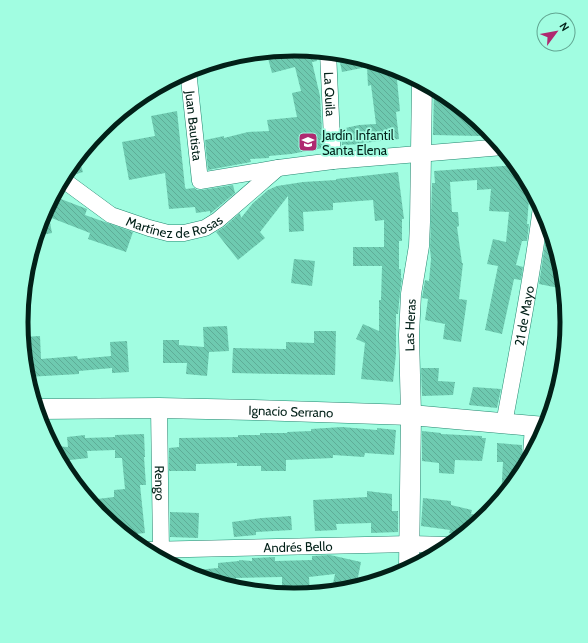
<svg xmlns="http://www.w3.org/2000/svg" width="588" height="643" viewBox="0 0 588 643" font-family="Cabin,sans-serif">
  <defs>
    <pattern id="building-back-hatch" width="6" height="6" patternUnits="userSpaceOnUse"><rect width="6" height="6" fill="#6ecab0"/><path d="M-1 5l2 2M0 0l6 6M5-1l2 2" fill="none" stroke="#5ead97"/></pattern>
  </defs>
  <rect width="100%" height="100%" fill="#a1fde1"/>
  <!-- building -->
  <path fill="url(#building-back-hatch)" d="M294,48L314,50L317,61L312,62L320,96L323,148L291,154L269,156V158L250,159L251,162L208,170L205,140L224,136V138L248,132L269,131L267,120L297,117L292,93L301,91L295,67L272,73L266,51Z
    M338,53L347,54L396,69L400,111L396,112L399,139L363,143V144L342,145L341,129L359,125L376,124L371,85L368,86L367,67L342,72Z
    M434,88L446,95L489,131L480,132V136L433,135Z
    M177,111L185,187L186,189L194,188L197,190H202L233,185L235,193L210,214V211L196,213L195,207L169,209L165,173L129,180L122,142L155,136L151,116Z
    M78,156L83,172L73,175L66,171Z
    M517,165L530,187L527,224H529L527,241H522L516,265L523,267L521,280L514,279L502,334L485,330L498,266L487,264L493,239L506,242L509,212L489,211L491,189L477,190V180L450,182L452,212H458L459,226L457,227L462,263H463L459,299L467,300L461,342L443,339L445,324L425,320L428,299L422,298L425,280L429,281L431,259L430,249L432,183H435L434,171Z
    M398,172L404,219H402V241H399V269H401V278H402L400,293L398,314H396V354L393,382L361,379L365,343L356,339L363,324L379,331V300H381L382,266H353V247H384V220L375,221L373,200L333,203V210L303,212L304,231L289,232L288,196L260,232L265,238L238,260L216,232L224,227L240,213L241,218L253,203L268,190L277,186L303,182L336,180V179Z
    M53,196L87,209L85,215L133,232L126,252L88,239L90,233L49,217L52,233L36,236L42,217Z
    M548,224L562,268L564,289L539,284Z
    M294,259L315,261L312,286L291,283Z
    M227,326L229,351L209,352L207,376L186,374L187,363H163V340H179V345L204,347L203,327Z
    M314,331H336L335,375L232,373L233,348L286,349V342L314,343Z
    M40,336L41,359L77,356L78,359L111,356L110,342L127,341L129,372L112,373V368L79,371V374L27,377L23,337Z
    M421,368H439L438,381L455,382L453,395L422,396Z
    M473,387L501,389L497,408L469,405Z
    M342,427L377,430V428L396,430L394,455L365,453L364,457L333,455V458L286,460V471H261V466H237V463L196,464V471H169V448L179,447V438L238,437V435H260V433H287V432L311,431V429Z
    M422,431L441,433V434L482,436V438H486L482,461L455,460L454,474L439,473V463L422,461Z
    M144,434L145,457H144L146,485H140L145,533L126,535L101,515L89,500L114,497V490L125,489L122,458H115V450L87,451L88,458L61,461L53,446L68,447L67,437L85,435V438L115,437V435Z
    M497,443L522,445V455L525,462L524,467L521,473L501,498L503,462H497Z
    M367,491L392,494V511H398V532L371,533V523L336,524L337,530L315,531L313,500L367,497Z
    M423,498L451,501V505L472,510L471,514L484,517L462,535L449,533L450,530L421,526Z
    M170,512L199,513L198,538L170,537Z
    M291,516L292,530L256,532V535L234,537L232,522L262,518Z
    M330,555L361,562L356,587L341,590L332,588L335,574L309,577L310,593L294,594L282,593V577L236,578L237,588L185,571L218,568V563L239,561V560L252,561V558L275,557V561L312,560V556Z"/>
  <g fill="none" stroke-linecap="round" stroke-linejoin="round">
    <!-- minor casing -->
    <g stroke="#248770" stroke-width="17">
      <g id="minor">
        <path id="s1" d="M328,52L333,161"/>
        <path id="s2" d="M188,70L200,181L278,168L333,161L503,147"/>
        <path id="s3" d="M62,179L111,215L149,228L168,233H184L205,228L218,220L278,168"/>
        <path id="s4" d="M159,408L161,550L159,558"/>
        <path id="s5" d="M504,424C517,352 532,280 541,207"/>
        <path d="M531,455L533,426"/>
        <path id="s6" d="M145,550L410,544L450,545"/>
      </g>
    </g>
    <!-- tertiary casing -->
    <g stroke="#248770" stroke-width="21">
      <g id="tertiary">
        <path id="s7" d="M37,409L159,408L254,410L411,415L545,427"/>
        <path id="s8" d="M409,568L411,415L409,335L411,294L419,246L420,222L422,82"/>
      </g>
    </g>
    <!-- minor -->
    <use href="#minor" stroke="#fff" stroke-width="16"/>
    <!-- tertiary -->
    <use href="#tertiary" stroke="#fff" stroke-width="20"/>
  </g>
  <!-- icons -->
  <defs>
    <g id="school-square" transform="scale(1)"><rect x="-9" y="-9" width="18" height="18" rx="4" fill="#af2970" stroke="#a1fde1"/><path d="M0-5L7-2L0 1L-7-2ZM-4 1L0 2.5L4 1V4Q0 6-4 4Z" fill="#fff"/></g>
  </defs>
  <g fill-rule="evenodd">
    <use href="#school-square" x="308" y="142"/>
  </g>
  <g text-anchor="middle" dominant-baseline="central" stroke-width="3.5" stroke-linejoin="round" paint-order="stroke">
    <!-- street labels -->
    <g font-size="13" fill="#022018" stroke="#a1fde1">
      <text stroke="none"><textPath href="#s1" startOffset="42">La Quila</textPath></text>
      <text stroke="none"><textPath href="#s2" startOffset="56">Juan Bautista</textPath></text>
      <text stroke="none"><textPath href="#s3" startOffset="127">Martínez de Rosas</textPath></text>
      <text stroke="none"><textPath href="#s5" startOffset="110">21 de Mayo</textPath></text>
      <text stroke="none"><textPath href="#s8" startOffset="243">Las Heras</textPath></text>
      <text stroke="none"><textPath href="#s7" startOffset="254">Ignacio Serrano</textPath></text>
      <text stroke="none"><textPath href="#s4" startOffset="75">Rengo</textPath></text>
      <text stroke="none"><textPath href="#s6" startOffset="153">Andrés Bello</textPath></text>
    </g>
    <!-- poi labels -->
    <g font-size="13" fill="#022018" stroke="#a1fde1" text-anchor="start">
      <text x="322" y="135">Jardín Infantil<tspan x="322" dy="15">Santa Elena</tspan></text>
    </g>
  </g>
  <!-- crop -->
  <path d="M0 0H588V643H0ZM28 322a266 266 0 1 1 532 0a266 266 0 1 1-532 0Z" fill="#a1fde1" fill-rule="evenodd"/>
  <path fill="none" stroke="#022018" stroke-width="5" d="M28 322a266 266 0 1 1 532 0a266 266 0 1 1-532 0Z"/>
  <!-- north arrow -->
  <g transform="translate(556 32) rotate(58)"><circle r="19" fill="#a1fde1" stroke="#61a591"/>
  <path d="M0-3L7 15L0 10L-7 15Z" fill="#af2970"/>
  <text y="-6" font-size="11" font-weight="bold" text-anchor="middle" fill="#022018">N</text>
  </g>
</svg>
